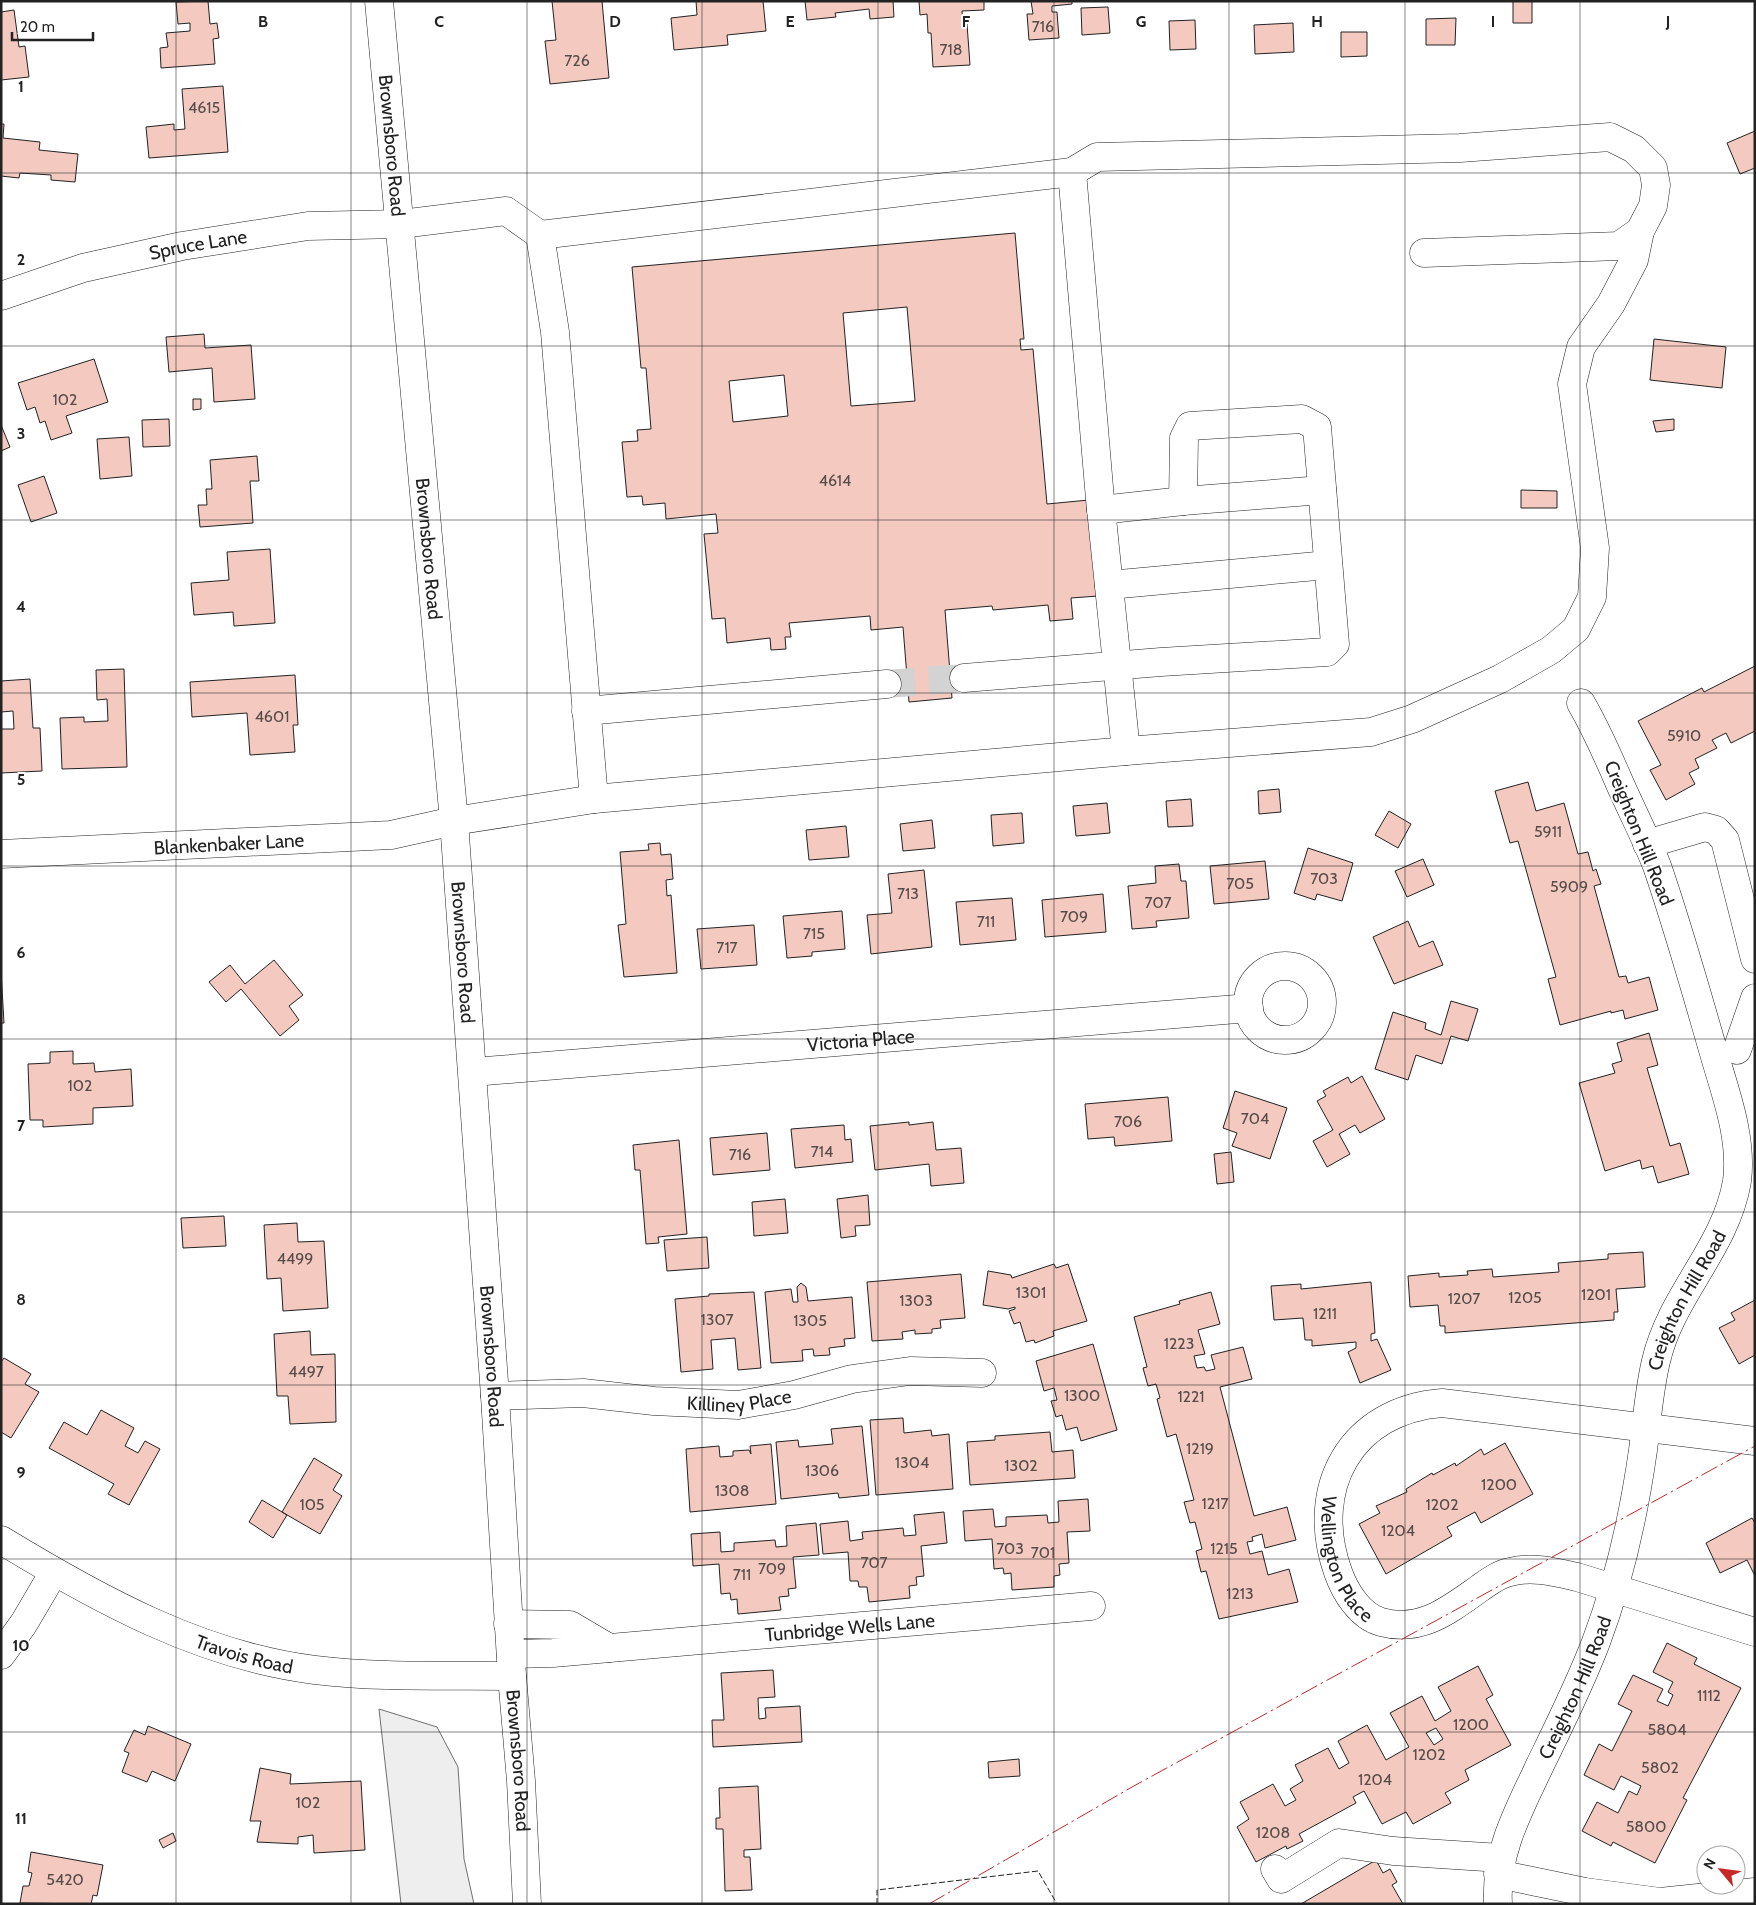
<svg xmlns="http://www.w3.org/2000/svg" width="1756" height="1905" viewBox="0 0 1756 1905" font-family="Cabin,sans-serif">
  <rect width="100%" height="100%" fill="#fff"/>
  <!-- green -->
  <path fill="#eee" stroke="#6f6f6f" d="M379,1709L437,1727L458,1767L464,1859L474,1904H401Z"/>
  <!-- building -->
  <path fill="#f3c9c0" stroke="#222" fill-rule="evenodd" d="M208,1L210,24L217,23L219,38L213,39L215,64L161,68L160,48L168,47L166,33L190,31V23L178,24L176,2Z
    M552,1H602L609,78L550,84L545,41L556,40Z
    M696,1H763L766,31L727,35L728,45L674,50L671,18L697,15Z
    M805,1H893L894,17L870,19L869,9L835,13L836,17L807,20Z
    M919,1H984V10L962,11L963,24H967L970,65L933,67L931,33H928L927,14L920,15Z
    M1031,1H1072V4L1052,6V12H1057L1059,38L1029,40L1027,14H1033Z
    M1513,1H1532V23H1513Z
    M1108,7L1110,33L1082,35L1081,8Z
    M14,10L19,47L25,46L29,77L1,80V12Z
    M1456,18L1455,45H1426V19Z
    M1195,20L1196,49L1170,50L1169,21Z
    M1293,23L1294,52L1255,54L1254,25Z
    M1341,32H1367V56L1341,57Z
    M223,86L228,152L149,158L146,127L174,124V130L185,129L182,89Z
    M1,124H4L3,138L40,142L39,150L78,154L75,182L51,180V175L20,173L19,178L1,176Z
    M1755,131V168L1740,174L1727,143Z
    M1015,233L1024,339H1020L1021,350L1033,349L1047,504L1089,500L1098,596L1071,598L1073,619L1050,621L1048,605L993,610L992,606L945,610L952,698L909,702L903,627L871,630L870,616L789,623L791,637H785L786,649L771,650L770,638L727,643L725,618L712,619L704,534L718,533L716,514L666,519L665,503L643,505L642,496L627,497L622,442L638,441L637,430L651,429L646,368H641L632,267ZM907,307L915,401L851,406L843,313ZM784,375L788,416L733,422L729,381Z
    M204,334L205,348L251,345L255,399L214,402L212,368L169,372L166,337Z
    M1654,339L1726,347L1722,388L1650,380Z
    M94,359L108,402L66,416L72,433L51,440L45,421L40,423L35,407L27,410L18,383Z
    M193,399H201V409L193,410Z
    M169,419L170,446L143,447L142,420Z
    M1674,419V430L1656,432L1653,421Z
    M1,425L10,447L1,451Z
    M129,437L132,476L100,479L97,439Z
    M257,456L259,481H250L253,523L200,527L198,505H207L206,489H212L210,460Z
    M44,476L57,513L31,522L18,485Z
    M1521,490L1557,491V508H1521Z
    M270,549L275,623L234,626L233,612L194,615L191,583L229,580L227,552Z
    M1755,666V731L1731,743L1726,733L1712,740L1717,748L1695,759L1699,768L1689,773L1695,784L1666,800L1650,770L1661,765L1638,721L1702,688L1704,692Z
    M124,669L127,767L62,769L60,718L84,717V722L108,721L107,699L97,700L96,670Z
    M295,675L298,725H293L295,752L250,755L247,713L192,717L190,682Z
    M30,679L33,728H40L42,771L1,773V729H14L13,711L1,712V681Z
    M1528,782L1536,811L1564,803L1578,854L1588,852L1593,871L1596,869L1601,884L1594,886L1619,977L1626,976L1628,983L1649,977L1658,1010L1625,1019L1623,1010L1611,1013V1011L1560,1025L1548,979L1556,977L1518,841L1510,843L1495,791Z
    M1279,789L1281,812L1259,814L1258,791Z
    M1191,799L1193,826L1168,827L1166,801Z
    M1107,803L1110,833L1076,836L1073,806Z
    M1389,811L1411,824L1398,848L1375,835Z
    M1022,813L1024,843L993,846L991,815Z
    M932,820L935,848L903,851L900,824Z
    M846,826L849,857L809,860L806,830Z
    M660,843L661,855L671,854L673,879L666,880L667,896L671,895L677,973L624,977L618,925L626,924L620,852L649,850L648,844Z
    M1308,848L1353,863L1342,901L1317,894L1315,900L1294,893Z
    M1423,859L1434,885L1407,897L1395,871Z
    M1265,861L1269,899L1214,904L1210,866Z
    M1179,864L1181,881H1186L1189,918L1156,921L1157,927L1132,929L1128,886L1156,883L1155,866Z
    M924,870L932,947L871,954L867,915L892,913L888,874Z
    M1103,894L1106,932L1045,937L1042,900Z
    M1012,898L1016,940L960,945L956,902Z
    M842,911L845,949L812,952V956L787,958L783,916Z
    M1408,921L1419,947L1433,941L1443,965L1394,984L1373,937Z
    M754,925L757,965L701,969L697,929Z
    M274,960L303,995L289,1006L299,1020L280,1036L241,989L226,1002L209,982L230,965L245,984Z
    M1,971L4,1023H1Z
    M1451,1001L1478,1009L1468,1041L1451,1036L1442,1064L1416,1055L1408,1080L1375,1069L1393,1012L1426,1023L1425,1029L1441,1035Z
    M1649,1033L1658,1065L1647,1068L1670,1146L1680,1143L1689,1174L1658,1183L1653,1166L1642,1169L1640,1160L1605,1171L1579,1083L1615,1073L1612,1064L1622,1061L1617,1043Z
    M73,1051V1064L94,1063L95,1072L131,1069L133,1106L93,1108V1124L43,1127V1120H30L28,1064L50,1063V1052Z
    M1362,1076L1385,1119L1360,1133L1355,1125L1339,1134L1350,1154L1327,1167L1313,1141L1333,1130L1317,1101L1326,1096L1323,1091L1348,1077L1351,1083Z
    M1235,1091L1287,1108L1270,1159L1232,1146L1237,1133L1223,1128Z
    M1168,1097L1172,1141L1115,1146L1114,1137L1088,1139L1085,1104Z
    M909,1122V1125L933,1122L936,1150L961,1148L964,1183L931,1186L929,1164L875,1170L870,1126Z
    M844,1125L845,1140L851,1139L853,1162L795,1168L791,1129Z
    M767,1133L770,1170L713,1175L710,1138Z
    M679,1140L687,1234L658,1237L659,1243L646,1244L640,1170H635L633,1145Z
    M1231,1152L1234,1182L1217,1184L1214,1154Z
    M868,1195L870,1225L855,1226L856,1236L841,1238L837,1199Z
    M785,1199L788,1233L754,1236L752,1202Z
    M224,1216L226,1246L183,1248L181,1218Z
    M297,1223L298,1242L324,1241L328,1308L283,1311L281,1278L267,1279L264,1225Z
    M707,1237L709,1268L667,1271L664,1240Z
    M1643,1252L1645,1287L1616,1289L1618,1312H1614V1320L1445,1333V1326H1440L1438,1305L1410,1307L1408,1276L1439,1273V1277L1468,1275L1467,1271L1492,1269L1493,1277L1559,1272L1558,1263L1608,1259V1254Z
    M1054,1264L1056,1268L1068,1264L1087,1321L1053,1331L1054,1336L1035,1343L1034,1340L1026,1342L1020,1322L1014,1324L1009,1311L1015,1309V1307L1008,1309L983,1305L988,1271L1011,1275L1012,1278Z
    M961,1274L965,1318L940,1320L941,1328L932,1329V1333L915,1334V1330L902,1332L903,1339L872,1341L867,1282Z
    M1371,1282L1375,1333L1371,1334V1341L1377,1339L1391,1370L1360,1383L1348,1352L1356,1348V1342L1312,1346V1340H1305L1303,1318L1274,1320L1271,1286L1301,1284V1289Z
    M801,1283L806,1287L808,1301L852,1297L855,1338L844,1339L845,1346L829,1348L830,1355L814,1356L813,1349L802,1350L803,1361L771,1363L765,1292L791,1289L793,1302H798L797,1287Z
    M754,1292L761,1368L738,1370L735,1338L711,1340L713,1369L681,1372L675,1299L709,1296V1294Z
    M1211,1292L1220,1324L1198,1330L1205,1354L1194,1356L1197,1368L1204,1367L1206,1371L1215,1369L1211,1355L1243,1347L1252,1379L1220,1387L1254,1516L1287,1507L1296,1540L1265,1548L1262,1534L1252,1537L1253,1541L1247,1542L1250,1554L1262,1551L1268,1575L1289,1569L1298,1602L1219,1619L1206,1571L1201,1572L1196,1551L1202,1549L1195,1522L1190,1523L1184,1502L1194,1500L1176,1434L1167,1437L1157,1399L1160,1398L1156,1384L1148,1386L1143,1368L1147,1367L1134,1317L1180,1304L1179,1301Z
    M1755,1300V1355L1739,1364L1719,1328L1735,1320L1731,1313Z
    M310,1331L311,1355L335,1354L336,1422L290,1424L288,1396H277L274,1334Z
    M1093,1344L1117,1430L1081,1441L1077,1427L1066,1430L1062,1415L1056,1417L1051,1401L1057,1400L1054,1388L1044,1391L1036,1361Z
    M4,1358L31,1374L25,1384L39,1392L11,1438L1,1432V1362Z
    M101,1410L134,1428L125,1446L138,1453L145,1441L160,1449L129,1505L108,1494L114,1484L49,1448L64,1422L87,1435Z
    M903,1418L904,1433L931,1430L932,1436L949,1434L953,1489L876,1495L870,1420Z
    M862,1426L869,1495L839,1498L838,1493L781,1499L776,1442L798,1440L799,1447L833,1444L831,1429Z
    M1050,1432L1052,1452L1073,1450L1075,1478L970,1485L967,1442L995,1440V1436Z
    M1505,1443L1533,1494L1481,1523L1475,1512L1447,1527L1452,1536L1386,1574L1359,1524L1380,1513L1376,1506L1407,1492L1406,1489L1432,1473L1433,1475L1455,1463L1456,1466L1481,1449L1484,1455Z
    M771,1444L776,1504L690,1512L686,1449L719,1446L720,1457L733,1456V1451L749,1450L751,1454L750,1446Z
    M314,1458L342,1475L333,1490L342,1496L320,1534L282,1512Z
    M1088,1499L1090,1531L1067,1532L1069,1563L1059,1564L1060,1575L1054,1576V1587L1012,1590L1011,1573L1004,1574L1003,1568L994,1569L992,1539L965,1541L963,1511L993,1509L995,1527L1006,1526V1517L1047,1515L1048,1523L1059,1522L1058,1501Z
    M262,1500L287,1515L273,1538L249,1522Z
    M944,1512L947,1543L921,1546L924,1576L916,1577L917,1585L909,1586L910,1598L869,1602L867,1587H859L858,1581H850L848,1552L823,1554L820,1524L848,1521L850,1541L863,1539L862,1532L903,1528L904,1536L916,1535L914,1515Z
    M1752,1518L1755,1523V1576L1747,1560L1720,1573L1706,1543Z
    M816,1523L819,1555L793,1557L796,1588L788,1589L789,1596L779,1597L781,1610L738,1614L737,1599L731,1600L730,1593L721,1594L719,1564L693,1566L691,1534L720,1532L721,1552L734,1551V1543L775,1540L776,1547L787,1546L786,1526Z
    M1667,1643L1697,1658L1694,1664L1741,1688L1683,1798L1687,1800L1655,1863L1613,1842L1611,1846L1582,1831L1597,1802L1618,1813L1629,1791L1637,1795L1641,1786L1621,1776L1614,1790L1584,1775L1599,1744L1612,1751L1632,1711L1618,1704L1633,1675L1663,1689L1657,1701L1668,1706L1673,1695L1668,1692L1673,1682L1653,1672Z
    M1478,1666L1493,1695L1486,1699L1511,1745L1465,1770L1469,1780L1445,1793L1451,1803L1413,1824L1406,1812L1382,1824L1364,1791L1353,1797L1356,1803L1299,1834L1303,1841L1287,1849L1286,1846L1256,1862L1237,1827L1249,1819L1240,1802L1273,1784L1285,1806L1296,1800L1290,1789L1303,1781L1295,1765L1328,1748L1339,1769L1349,1763L1338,1741L1367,1725L1386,1760L1409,1747L1390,1713L1422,1696L1435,1721L1451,1711L1438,1687ZM1436,1728L1443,1739L1434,1745L1426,1733Z
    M773,1670L775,1697L758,1698L759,1719L766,1718L765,1708L800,1706L802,1742L713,1747L712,1720H724L721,1673Z
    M148,1726L191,1744L175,1781L152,1771L147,1782L122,1772L129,1753L124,1751L134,1730L145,1735Z
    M1019,1759L1020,1776L989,1778L988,1762Z
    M260,1768L291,1774L290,1784L361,1781L365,1850L314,1853L313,1835L298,1837V1844L257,1842L261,1821H250Z
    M758,1786L761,1849L744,1850V1857H750L752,1890L725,1891L723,1829H716V1818H720L719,1788Z
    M173,1833L176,1841L163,1848L159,1840Z
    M31,1852L103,1865L97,1896L93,1895L91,1904L20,1903L23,1886H29L32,1873L28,1872Z
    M1376,1860L1383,1873L1390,1869L1397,1882L1392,1885L1403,1904H1301Z"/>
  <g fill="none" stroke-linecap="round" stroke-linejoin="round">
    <!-- minor-tunnel -->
    <path stroke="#d3d3d3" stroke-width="28" stroke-dasharray="28 14" stroke-linecap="butt" d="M887,684L964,678"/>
    <!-- minor casing -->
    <g stroke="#222" stroke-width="29">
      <g id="minor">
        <path d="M1072,172L1097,157L1460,148L1610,137L1634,149L1653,168L1656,185L1653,206L1640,231L1619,246L1424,253"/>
        <path d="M540,235L555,332L594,799"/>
        <path id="s1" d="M1,296L83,268L182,246L308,226L401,224L506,211L540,235L1072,172L1100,499L1126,751L594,799L454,821L391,835L1,854"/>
        <path d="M1183,501L1322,490"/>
        <path d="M1109,585L1328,565"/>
        <path d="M964,678L1161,662L1327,652L1335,644L1317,427L1302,419L1190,426L1184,438L1183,501L1101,510"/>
        <path d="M586,711L887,684"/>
        <path d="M1126,751L1371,732L1412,719L1500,679L1551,650L1576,629L1592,597L1595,548L1572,384L1581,347L1611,304L1634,260L1640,231"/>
        <path d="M1647,844L1705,827L1716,830L1725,840L1755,959"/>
        <circle cx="1285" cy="1003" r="37"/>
        <path d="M1737,1050L1755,998"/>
        <path id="s2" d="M473,1072L1249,1008"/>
        <path id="s3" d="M495,1396L583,1393L654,1401L738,1405L794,1395L852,1379L910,1371L982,1373"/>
        <path id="s4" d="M1755,1441L1442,1403C1351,1410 1308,1488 1338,1572C1345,1592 1360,1616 1381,1622C1421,1633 1449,1610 1480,1588C1490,1581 1499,1574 1510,1572C1532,1566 1555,1572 1577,1577L1755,1632"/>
        <path id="s5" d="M1,1540C98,1599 201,1656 315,1670C380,1678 446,1675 512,1676"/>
        <path d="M508,1624L570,1625L609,1648"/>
        <path id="s6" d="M511,1654L553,1653L1091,1606"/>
        <path d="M1,1655L24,1623L54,1572"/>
        <path d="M1275,1869L1281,1879L1339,1843L1393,1851L1501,1858"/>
        <path d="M1498,1874L1585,1892L1660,1902L1755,1892"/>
        <path id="s7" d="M1498,1904C1495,1852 1519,1810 1540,1765C1560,1724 1580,1684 1596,1642C1619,1581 1634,1514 1643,1450C1647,1420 1649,1390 1656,1361C1671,1295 1726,1248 1737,1181C1743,1135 1723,1087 1711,1043C1694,984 1677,924 1657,866C1646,838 1632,811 1620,784C1608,756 1596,729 1581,703"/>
      </g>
    </g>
    <!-- major casing -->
    <g stroke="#222" stroke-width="29">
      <g id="major">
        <path id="s8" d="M379,1L454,821L495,1396L512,1676L521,1781L527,1904"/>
      </g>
    </g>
    <!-- minor -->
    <use href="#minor" stroke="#fff" stroke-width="28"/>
    <!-- major -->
    <use href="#major" stroke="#fff" stroke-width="28"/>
    <!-- fence -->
    <path stroke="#222" stroke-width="1" stroke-dasharray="6 2.5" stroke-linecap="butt" d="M877,1904V1890L1038,1871L1057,1904"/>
    <!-- power -->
    <path stroke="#c62828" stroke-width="1" stroke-dasharray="18 4 2.5 4" stroke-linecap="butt" d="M929,1904L1132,1787L1755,1446"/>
  </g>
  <!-- grid -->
  <path fill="none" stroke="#222" stroke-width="1" stroke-opacity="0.55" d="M176,1V1904M351,1V1904M527,1V1904M702,1V1904M878,1V1904M1054,1V1904M1229,1V1904M1405,1V1904M1580,1V1904M1,173H1755M1,346H1755M1,520H1755M1,693H1755M1,866H1755M1,1039H1755M1,1212H1755M1,1385H1755M1,1559H1755M1,1732H1755"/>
  <g text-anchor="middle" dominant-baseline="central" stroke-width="4" stroke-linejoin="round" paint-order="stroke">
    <!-- number labels -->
    <g font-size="16" fill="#564c4a">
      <text x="1043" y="26">716</text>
      <text x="951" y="49">718</text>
      <text x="577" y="60">726</text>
      <text x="204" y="107">4615</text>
      <text x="65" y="399">102</text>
      <text x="835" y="480">4614</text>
      <text x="272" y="716">4601</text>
      <text x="1684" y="735">5910</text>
      <text x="1548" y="831">5911</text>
      <text x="1324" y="878">703</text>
      <text x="1240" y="883">705</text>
      <text x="1569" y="886">5909</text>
      <text x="908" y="893">713</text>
      <text x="1158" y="902">707</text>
      <text x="1074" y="916">709</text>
      <text x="986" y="921">711</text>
      <text x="814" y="933">715</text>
      <text x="727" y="947">717</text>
      <text x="80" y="1085">102</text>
      <text x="1255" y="1118">704</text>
      <text x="1128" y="1121">706</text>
      <text x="822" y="1151">714</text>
      <text x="740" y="1154">716</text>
      <text x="295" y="1258">4499</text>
      <text x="1031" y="1292">1301</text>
      <text x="1596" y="1294">1201</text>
      <text x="1525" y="1297">1205</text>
      <text x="1464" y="1298">1207</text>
      <text x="916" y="1300">1303</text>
      <text x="1325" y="1313">1211</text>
      <text x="717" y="1319">1307</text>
      <text x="810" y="1320">1305</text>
      <text x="1179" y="1343">1223</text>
      <text x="306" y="1371">4497</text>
      <text x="1082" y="1395">1300</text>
      <text x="1191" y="1396">1221</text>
      <text x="1200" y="1448">1219</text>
      <text x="912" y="1462">1304</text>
      <text x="1021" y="1465">1302</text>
      <text x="822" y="1470">1306</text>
      <text x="1499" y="1484">1200</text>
      <text x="732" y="1490">1308</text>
      <text x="1215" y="1503">1217</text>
      <text x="312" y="1504">105</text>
      <text x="1442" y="1504">1202</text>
      <text x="1398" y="1530">1204</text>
      <text x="1010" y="1548">703</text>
      <text x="1224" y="1548">1215</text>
      <text x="1043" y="1552">701</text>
      <text x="874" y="1562">707</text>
      <text x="772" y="1568">709</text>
      <text x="742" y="1574">711</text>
      <text x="1240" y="1593">1213</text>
      <text x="1709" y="1695">1112</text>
      <text x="1471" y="1724">1200</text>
      <text x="1667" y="1729">5804</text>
      <text x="1429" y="1754">1202</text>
      <text x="1660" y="1767">5802</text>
      <text x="1375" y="1779">1204</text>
      <text x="308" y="1802">102</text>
      <text x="1646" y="1826">5800</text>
      <text x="1273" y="1832">1208</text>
      <text x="65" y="1879">5420</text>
    </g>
    <!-- street labels -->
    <g font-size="19" fill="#222" stroke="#fff">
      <text stroke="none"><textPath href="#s8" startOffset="145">Brownsboro Road</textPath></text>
      <text stroke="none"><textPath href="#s1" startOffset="204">Spruce Lane</textPath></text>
      <text stroke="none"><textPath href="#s8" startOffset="550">Brownsboro Road</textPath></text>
      <text transform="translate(1639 833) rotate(68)">Creighton Hill Road</text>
      <text transform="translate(229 844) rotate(-3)">Blankenbaker Lane</text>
      <text stroke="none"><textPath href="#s8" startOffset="955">Brownsboro Road</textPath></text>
      <text stroke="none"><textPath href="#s2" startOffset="389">Victoria Place</textPath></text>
      <text stroke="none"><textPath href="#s7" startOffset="638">Creighton Hill Road</textPath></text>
      <text stroke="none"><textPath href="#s8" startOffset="1360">Brownsboro Road</textPath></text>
      <text stroke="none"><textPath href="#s3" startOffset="245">Killiney Place</textPath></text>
      <text stroke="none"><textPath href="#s4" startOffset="539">Wellington Place</textPath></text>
      <text stroke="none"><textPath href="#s6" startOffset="340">Tunbridge Wells Lane</textPath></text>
      <text stroke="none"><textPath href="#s5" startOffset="270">Travois Road</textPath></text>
      <text stroke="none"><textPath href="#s7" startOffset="232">Creighton Hill Road</textPath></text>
      <text stroke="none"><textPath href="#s8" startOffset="1765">Brownsboro Road</textPath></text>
    </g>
  </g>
  <g font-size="16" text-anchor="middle" font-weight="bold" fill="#222" stroke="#fff" stroke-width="4" stroke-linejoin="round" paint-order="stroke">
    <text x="263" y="27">B</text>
    <text x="439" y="27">C</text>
    <text x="615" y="27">D</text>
    <text x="790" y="27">E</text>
    <text x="966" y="27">F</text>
    <text x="1141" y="27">G</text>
    <text x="1317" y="27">H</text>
    <text x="1493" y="27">I</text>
    <text x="1668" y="27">J</text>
    <text x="21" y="92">1</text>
    <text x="21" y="265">2</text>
    <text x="21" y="439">3</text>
    <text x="21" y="612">4</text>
    <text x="21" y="785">5</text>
    <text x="21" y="958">6</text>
    <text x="21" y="1131">7</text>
    <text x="21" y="1305">8</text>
    <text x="21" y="1478">9</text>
    <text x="21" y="1651">10</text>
    <text x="21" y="1824">11</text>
  </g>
  <!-- border -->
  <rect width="1756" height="1905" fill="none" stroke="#222222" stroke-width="5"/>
  <!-- north arrow -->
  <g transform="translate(1721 1870) rotate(299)"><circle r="24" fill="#ffffff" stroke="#a7a7a7"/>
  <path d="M0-4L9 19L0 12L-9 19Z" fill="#c62828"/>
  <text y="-8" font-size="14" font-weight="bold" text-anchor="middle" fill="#222222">N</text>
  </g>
  <!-- scale -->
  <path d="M12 32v8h81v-8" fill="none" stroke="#222222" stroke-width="2.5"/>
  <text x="20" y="32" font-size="15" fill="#222222" stroke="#ffffff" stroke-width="4" paint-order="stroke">20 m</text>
</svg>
